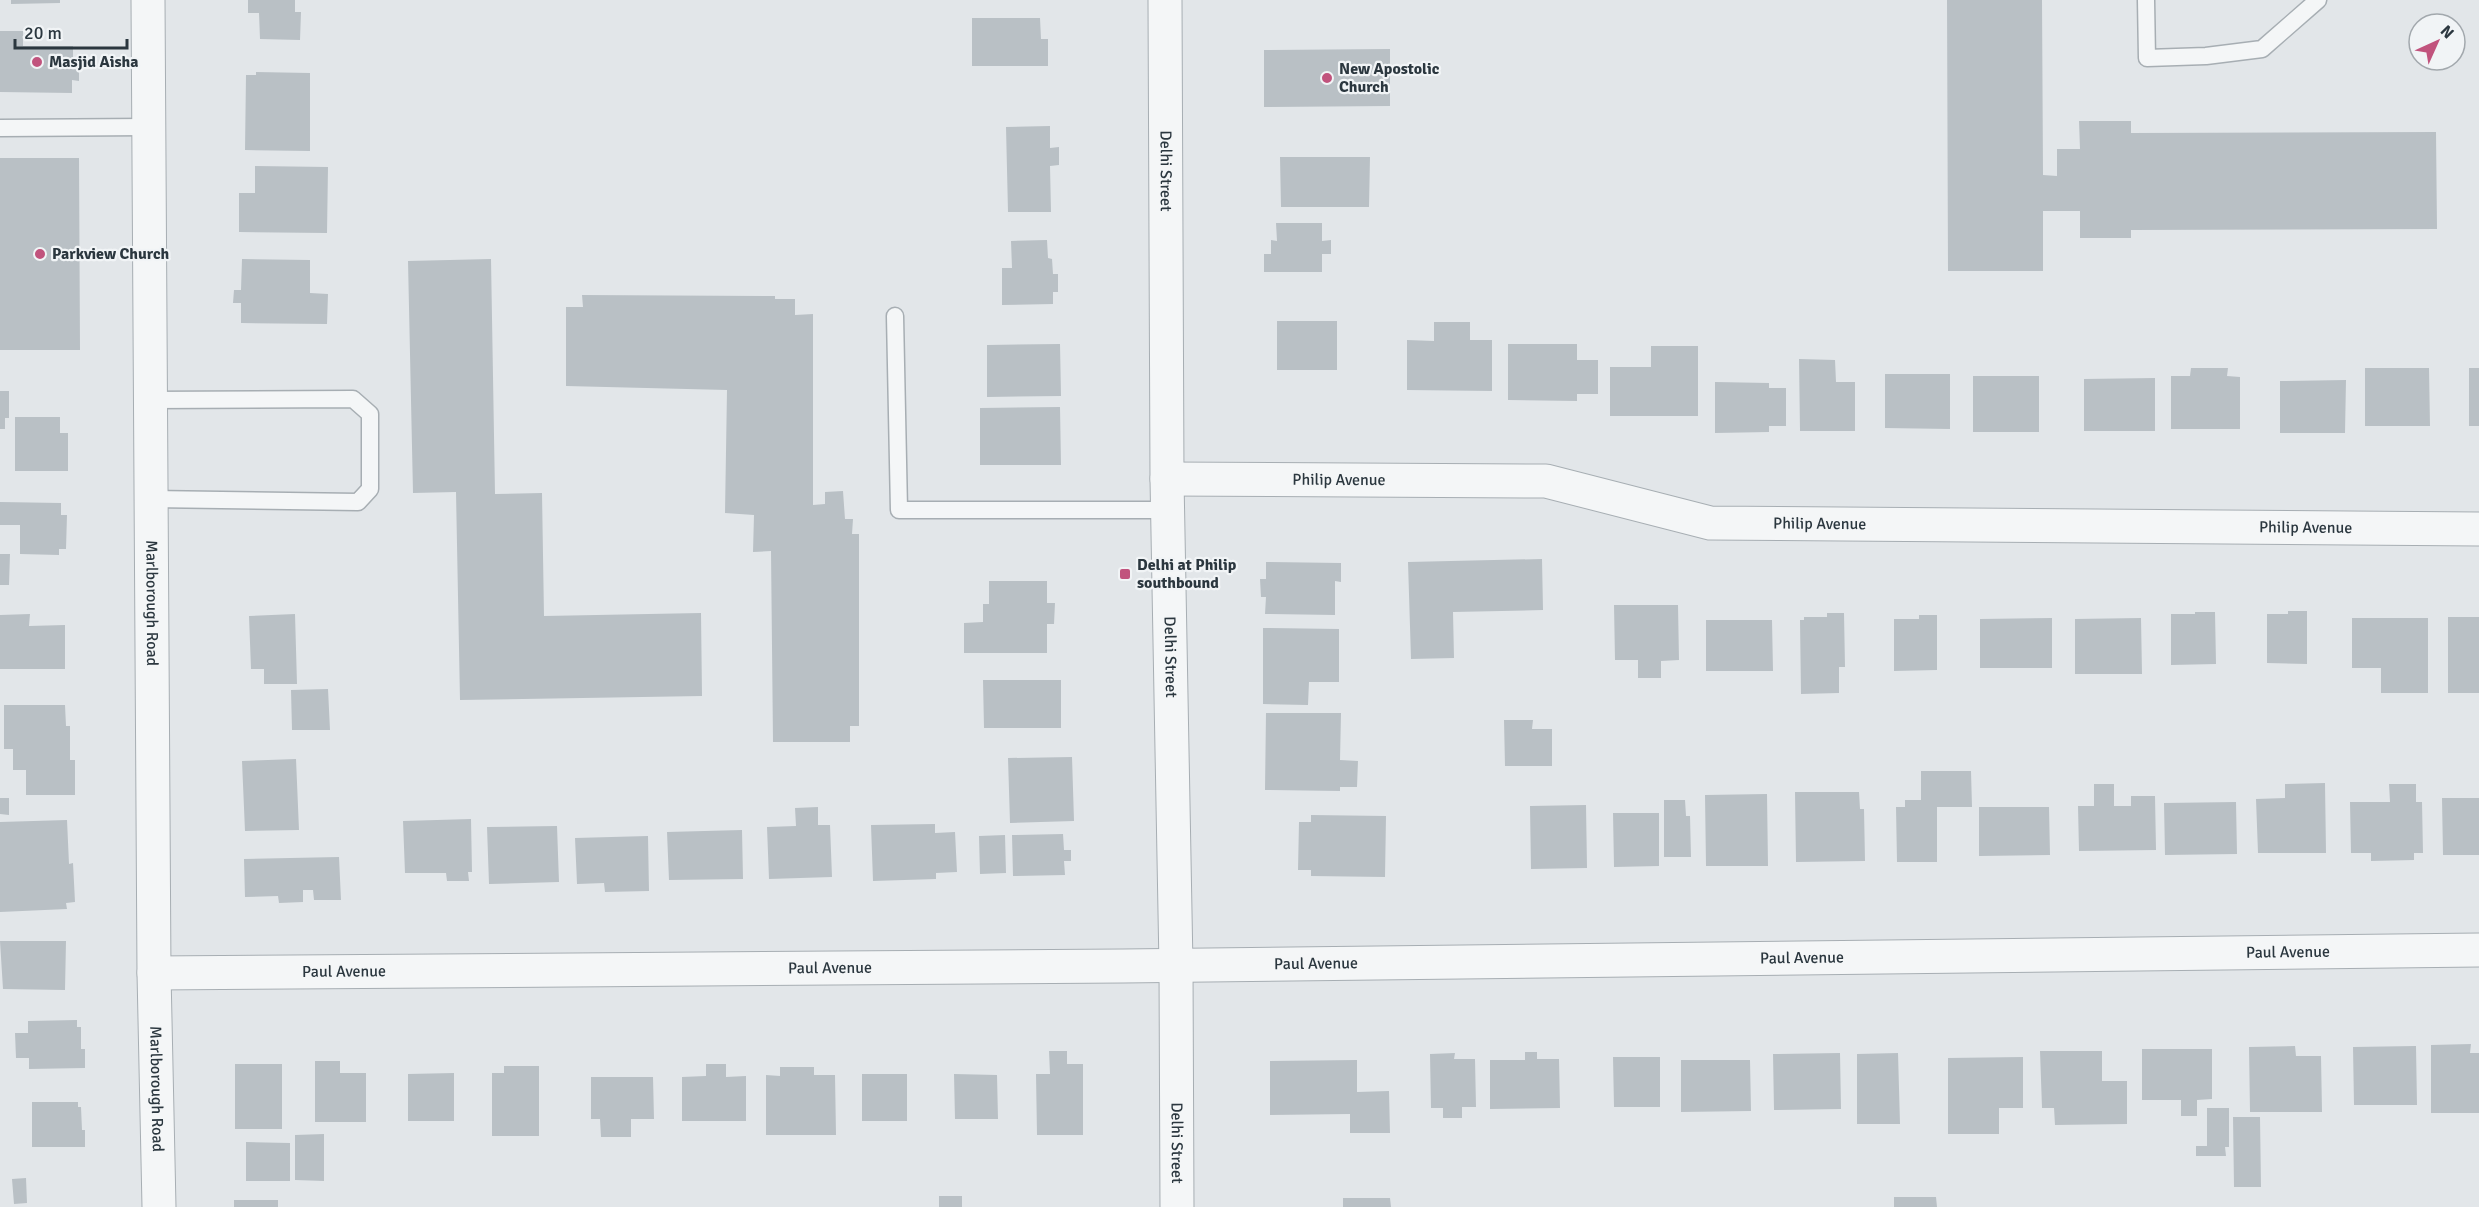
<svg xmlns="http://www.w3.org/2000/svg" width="2479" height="1207" viewBox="0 0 2479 1207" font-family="Signika,sans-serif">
  <rect width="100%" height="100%" fill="#e2e6e9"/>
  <!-- building -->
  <path fill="#b9c0c5" d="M11,0H60V3L11,4Z
    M248,0H295V12H301L300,40L260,39L259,13H248Z
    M1947,0H2042L2043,175L2057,176V149H2080L2079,121H2131V133L2436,132L2437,229L2131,230V238H2080V211H2043V271H1948Z
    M972,18H1040L1041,39H1048V66H972Z
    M0,31H23V46H73V62H79V81L72,80V93L0,92Z
    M1390,49V106L1264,107V50Z
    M256,72L310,73V151L245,150L246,75H256Z
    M1050,126V148L1059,147V165L1050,166L1051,212H1008L1006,127Z
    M1280,157H1370L1369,207H1281Z
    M0,158H79L80,350H0Z
    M255,166L328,167L327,233L239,232V193H255Z
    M1276,223H1322V241L1331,240V254H1322V272H1264V254H1271V240L1277,241Z
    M1047,240L1048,258L1052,259L1053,274H1058V292H1053V304L1002,305V268H1012L1011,241Z
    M242,259L310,260V293L328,294L327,324L241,323V303H233L234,290H241Z
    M491,259L495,494L542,493L544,616L701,613L702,696L460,700L456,492L413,493L408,261Z
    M582,295L775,296V299H795V315L813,314V505L825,504V492L843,491L845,519H853L852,534H859V726H850V742H773L771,551L753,552L754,515L725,513L727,390L566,386V307H583Z
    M1277,321H1337V370H1277Z
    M1434,322H1470V340H1492V391L1407,390V340L1434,341Z
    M1060,344L1061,396L987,397V345Z
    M1508,344H1577V360H1598V394H1577V401L1508,400Z
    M1651,346H1698V416H1610V367H1651Z
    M1799,359L1835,360L1836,382H1855V431H1800Z
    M2191,368H2228L2227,376L2240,377V429H2171V376H2190Z
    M2365,368H2429L2430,426H2365Z
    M2469,368H2479V426H2469Z
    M1885,374H1950V429L1885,428Z
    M1973,376H2039V432H1973Z
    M2155,378V431H2084V379Z
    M2346,380L2345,433H2280V381Z
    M1715,382L1769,383V388H1786V426H1769V432L1715,433Z
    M0,391H9V418H5V429H0Z
    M1060,407L1061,465H980V408Z
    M15,417H60V433H68V471H15Z
    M0,502L61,503V515H67L66,549H59V555L20,554V525H0Z
    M0,554H10L9,585H0Z
    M1542,559L1543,610L1453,612L1454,658L1411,659L1408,562Z
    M1266,562L1341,563V582L1335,581V615L1265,614L1266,597H1261L1260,579H1266Z
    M989,581H1047V603H1055L1054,624H1047V653H964V623L983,622V604H989Z
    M1614,605H1678L1679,660L1661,661V678H1638V660H1615Z
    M2288,611H2307V664L2267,663V614H2288Z
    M2195,612H2215L2216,664L2171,665V614H2195Z
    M1827,613H1844L1845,667H1839V693L1801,694L1800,620H1804V617H1827Z
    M30,614L29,626L65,625V669H0V615Z
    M295,614L297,684H264V669H251L249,616Z
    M1919,615H1937V670L1894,671V619H1919Z
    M2448,617H2479V693H2448Z
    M2052,618V668H1980V619Z
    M2141,618L2142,674H2075V619Z
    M2352,618H2428V693H2381V668H2352Z
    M1706,620H1772L1773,671H1706Z
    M1263,628L1339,629V682H1309L1308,705L1263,704Z
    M983,680H1061V728H984Z
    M328,689L330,730H292L291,690Z
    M4,705H65L66,726H70V760H75V795H26V770H13V749H4Z
    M1266,713H1341L1340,760L1358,761L1357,787H1340V791L1265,790Z
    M1504,720H1533L1532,729H1552V766H1505Z
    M1072,757L1074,821L1010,823L1008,758Z
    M296,759L299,830L245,831L242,761Z
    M1921,771H1971L1972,807H1937V862H1897L1896,807H1905V800H1921Z
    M2325,783L2326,853H2258L2256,799L2285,798V784Z
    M2094,784H2114V806H2131V796H2155L2156,850L2079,851L2078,806H2094Z
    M2389,784H2416V802H2422L2423,853H2414V860L2371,861V853H2351L2350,802H2390Z
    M1795,792H1859L1860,809H1864L1865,861L1796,862Z
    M1767,794L1768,866H1706L1705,795Z
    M0,798H9V815L0,814Z
    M2442,798H2479V855H2443Z
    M1664,800H1685L1686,816H1690L1691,857H1664Z
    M2236,802L2237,854L2165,855L2164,803Z
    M1586,805L1587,868L1531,869L1530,806Z
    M818,807V825H830L832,877L769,879L767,827L796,826L795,808Z
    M1979,807H2049L2050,855L1979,856Z
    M1613,813H1659V866L1614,867Z
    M1311,815L1386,816L1385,877L1311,876V870H1298L1299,822H1311Z
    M471,819L472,872H468L469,881H447L446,873H405L403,821Z
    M67,820L69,864L73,863L75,902L66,903L67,909L0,912V822Z
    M935,824V833L955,832L957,872L936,873V879L873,881L871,825Z
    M557,826L559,882L489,884L487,827Z
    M742,830L743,879L669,880L667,832Z
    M1063,834L1064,850H1071V861H1064L1065,875L1013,876L1012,835Z
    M1005,835L1006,873L980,874L979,836Z
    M648,836L649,891L605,892L604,883L577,884L575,838Z
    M339,857L341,900H314L313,890H303V902L279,903L278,896L245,897L244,859Z
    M0,941H66L65,990L3,989Z
    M77,1020V1027H81V1049H85V1068L29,1069V1058H16L15,1033H28V1021Z
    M2471,1044L2470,1053H2479V1113H2431V1045Z
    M2295,1046L2296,1056H2321L2322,1112H2250L2249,1047Z
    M2416,1046L2417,1105H2354L2353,1047Z
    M2142,1049H2212V1099L2197,1100V1116H2181V1100H2142Z
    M1049,1051H1067V1064H1083V1135H1037L1036,1074H1050Z
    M2040,1051H2102V1081H2127V1124L2055,1125L2054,1108H2042Z
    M1525,1052H1537V1059H1559L1560,1108L1490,1109V1060H1525Z
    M1455,1053L1454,1059H1475L1476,1107H1462V1118H1443V1108H1431L1430,1054Z
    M1840,1053L1841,1109L1774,1110L1773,1054Z
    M1898,1053L1900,1124H1857V1054Z
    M1613,1057H1660V1107H1614Z
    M2023,1057V1108H1999V1134H1948V1058Z
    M1357,1060V1092L1389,1091L1390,1133H1350V1114L1270,1115V1061Z
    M1681,1060H1750L1751,1111L1681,1112Z
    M315,1061H340V1073H366V1122H315Z
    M235,1064H282V1129H235Z
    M706,1064H726V1077L746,1076V1121H682V1077L706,1076Z
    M504,1066H539V1136H492V1073H504Z
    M780,1067H814V1075H835L836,1135H766V1075L780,1076Z
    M454,1073V1121H408V1074Z
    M862,1074H907V1121H862Z
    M954,1074L997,1075L998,1119H955Z
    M591,1077H653L654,1119H631V1137H601L600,1119H591Z
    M32,1102H78V1107H81L82,1130H85V1147H32Z
    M2207,1108H2229V1147H2225L2226,1156H2196V1146H2207Z
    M2233,1117H2260L2261,1187H2234Z
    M324,1134V1181L295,1180V1135Z
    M246,1142L290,1143V1181H246Z
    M26,1178L27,1203L14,1204L12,1179Z
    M939,1196H962V1207H939Z
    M1894,1197H1936L1937,1207H1894Z
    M1343,1198H1390L1391,1207H1343Z
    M234,1200H278V1207H234Z"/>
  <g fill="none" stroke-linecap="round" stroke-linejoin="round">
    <!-- service casing -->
    <g stroke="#a7aeb3" stroke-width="19">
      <path id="service" d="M2146,0L2147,58L2206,56L2262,49L2318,0
        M0,128L148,127
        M895,316L899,510H1167
        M150,400L353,399L370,414V489L358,502L152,499"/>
    </g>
    <!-- minor casing -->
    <g stroke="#a7aeb3" stroke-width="35">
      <g id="minor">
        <path id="s1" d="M148,0L154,973L159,1207"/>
        <path id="s2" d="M1167,479L1546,481L1710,523L2479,529"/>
        <path id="s3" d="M154,973L1123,966L2479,950"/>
      </g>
    </g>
    <!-- tertiary casing -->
    <g stroke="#a7aeb3" stroke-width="35">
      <g id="tertiary">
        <path id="s4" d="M1165,0L1167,479L1176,966L1177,1207"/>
      </g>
    </g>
    <!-- service -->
    <use href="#service" stroke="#f4f6f7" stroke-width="16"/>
    <!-- minor -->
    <use href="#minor" stroke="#f4f6f7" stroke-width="33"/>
    <!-- tertiary -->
    <use href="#tertiary" stroke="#f4f6f7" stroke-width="33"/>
  </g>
  <!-- markers -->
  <g fill="#c1537d" stroke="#f1f4f6" stroke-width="2">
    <circle cx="37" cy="62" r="6"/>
    <circle cx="1327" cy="78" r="6"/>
    <circle cx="40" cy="254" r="6"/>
    <rect x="1119" y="568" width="12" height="12" rx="3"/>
  </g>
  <g text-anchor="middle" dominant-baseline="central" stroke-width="4.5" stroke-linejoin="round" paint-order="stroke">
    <!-- poi labels -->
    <g font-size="16" font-weight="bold" fill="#2b373f" stroke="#f1f4f6" text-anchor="start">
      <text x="49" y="62">Masjid Aisha</text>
      <text x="1339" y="69">New Apostolic<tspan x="1339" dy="18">Church</tspan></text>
      <text x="52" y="254">Parkview Church</text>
      <text x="1137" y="565">Delhi at Philip<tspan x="1137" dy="18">southbound</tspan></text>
    </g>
    <!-- street labels -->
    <g font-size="16" fill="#2b373f" stroke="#f1f4f6">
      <text stroke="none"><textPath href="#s4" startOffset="171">Delhi Street</textPath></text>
      <text stroke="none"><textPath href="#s2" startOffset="172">Philip Avenue</textPath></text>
      <text stroke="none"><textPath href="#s2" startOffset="658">Philip Avenue</textPath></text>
      <text stroke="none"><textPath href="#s2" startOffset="1144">Philip Avenue</textPath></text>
      <text stroke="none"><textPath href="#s1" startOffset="603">Marlborough Road</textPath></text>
      <text stroke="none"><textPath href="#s4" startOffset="657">Delhi Street</textPath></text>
      <text stroke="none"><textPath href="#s3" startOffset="2134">Paul Avenue</textPath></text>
      <text stroke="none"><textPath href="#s3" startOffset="1648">Paul Avenue</textPath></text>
      <text stroke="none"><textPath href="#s3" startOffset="1162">Paul Avenue</textPath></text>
      <text stroke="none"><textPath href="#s3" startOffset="676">Paul Avenue</textPath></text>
      <text stroke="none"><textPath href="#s3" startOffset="190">Paul Avenue</textPath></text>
      <text stroke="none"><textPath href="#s1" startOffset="1089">Marlborough Road</textPath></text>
      <text stroke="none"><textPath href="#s4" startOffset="1143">Delhi Street</textPath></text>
    </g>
  </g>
  <!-- north arrow -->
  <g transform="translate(2437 42) rotate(45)"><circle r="28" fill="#f1f4f6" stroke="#a2a8ad" stroke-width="1.5"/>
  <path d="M0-4.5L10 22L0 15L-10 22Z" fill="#c1537d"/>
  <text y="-9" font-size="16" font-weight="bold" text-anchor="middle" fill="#2b373f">N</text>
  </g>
  <!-- scale -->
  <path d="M15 39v9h112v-9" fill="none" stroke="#2b373f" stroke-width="3"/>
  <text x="24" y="39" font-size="18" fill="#2b373f" stroke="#f1f4f6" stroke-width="4.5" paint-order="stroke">20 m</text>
</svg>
